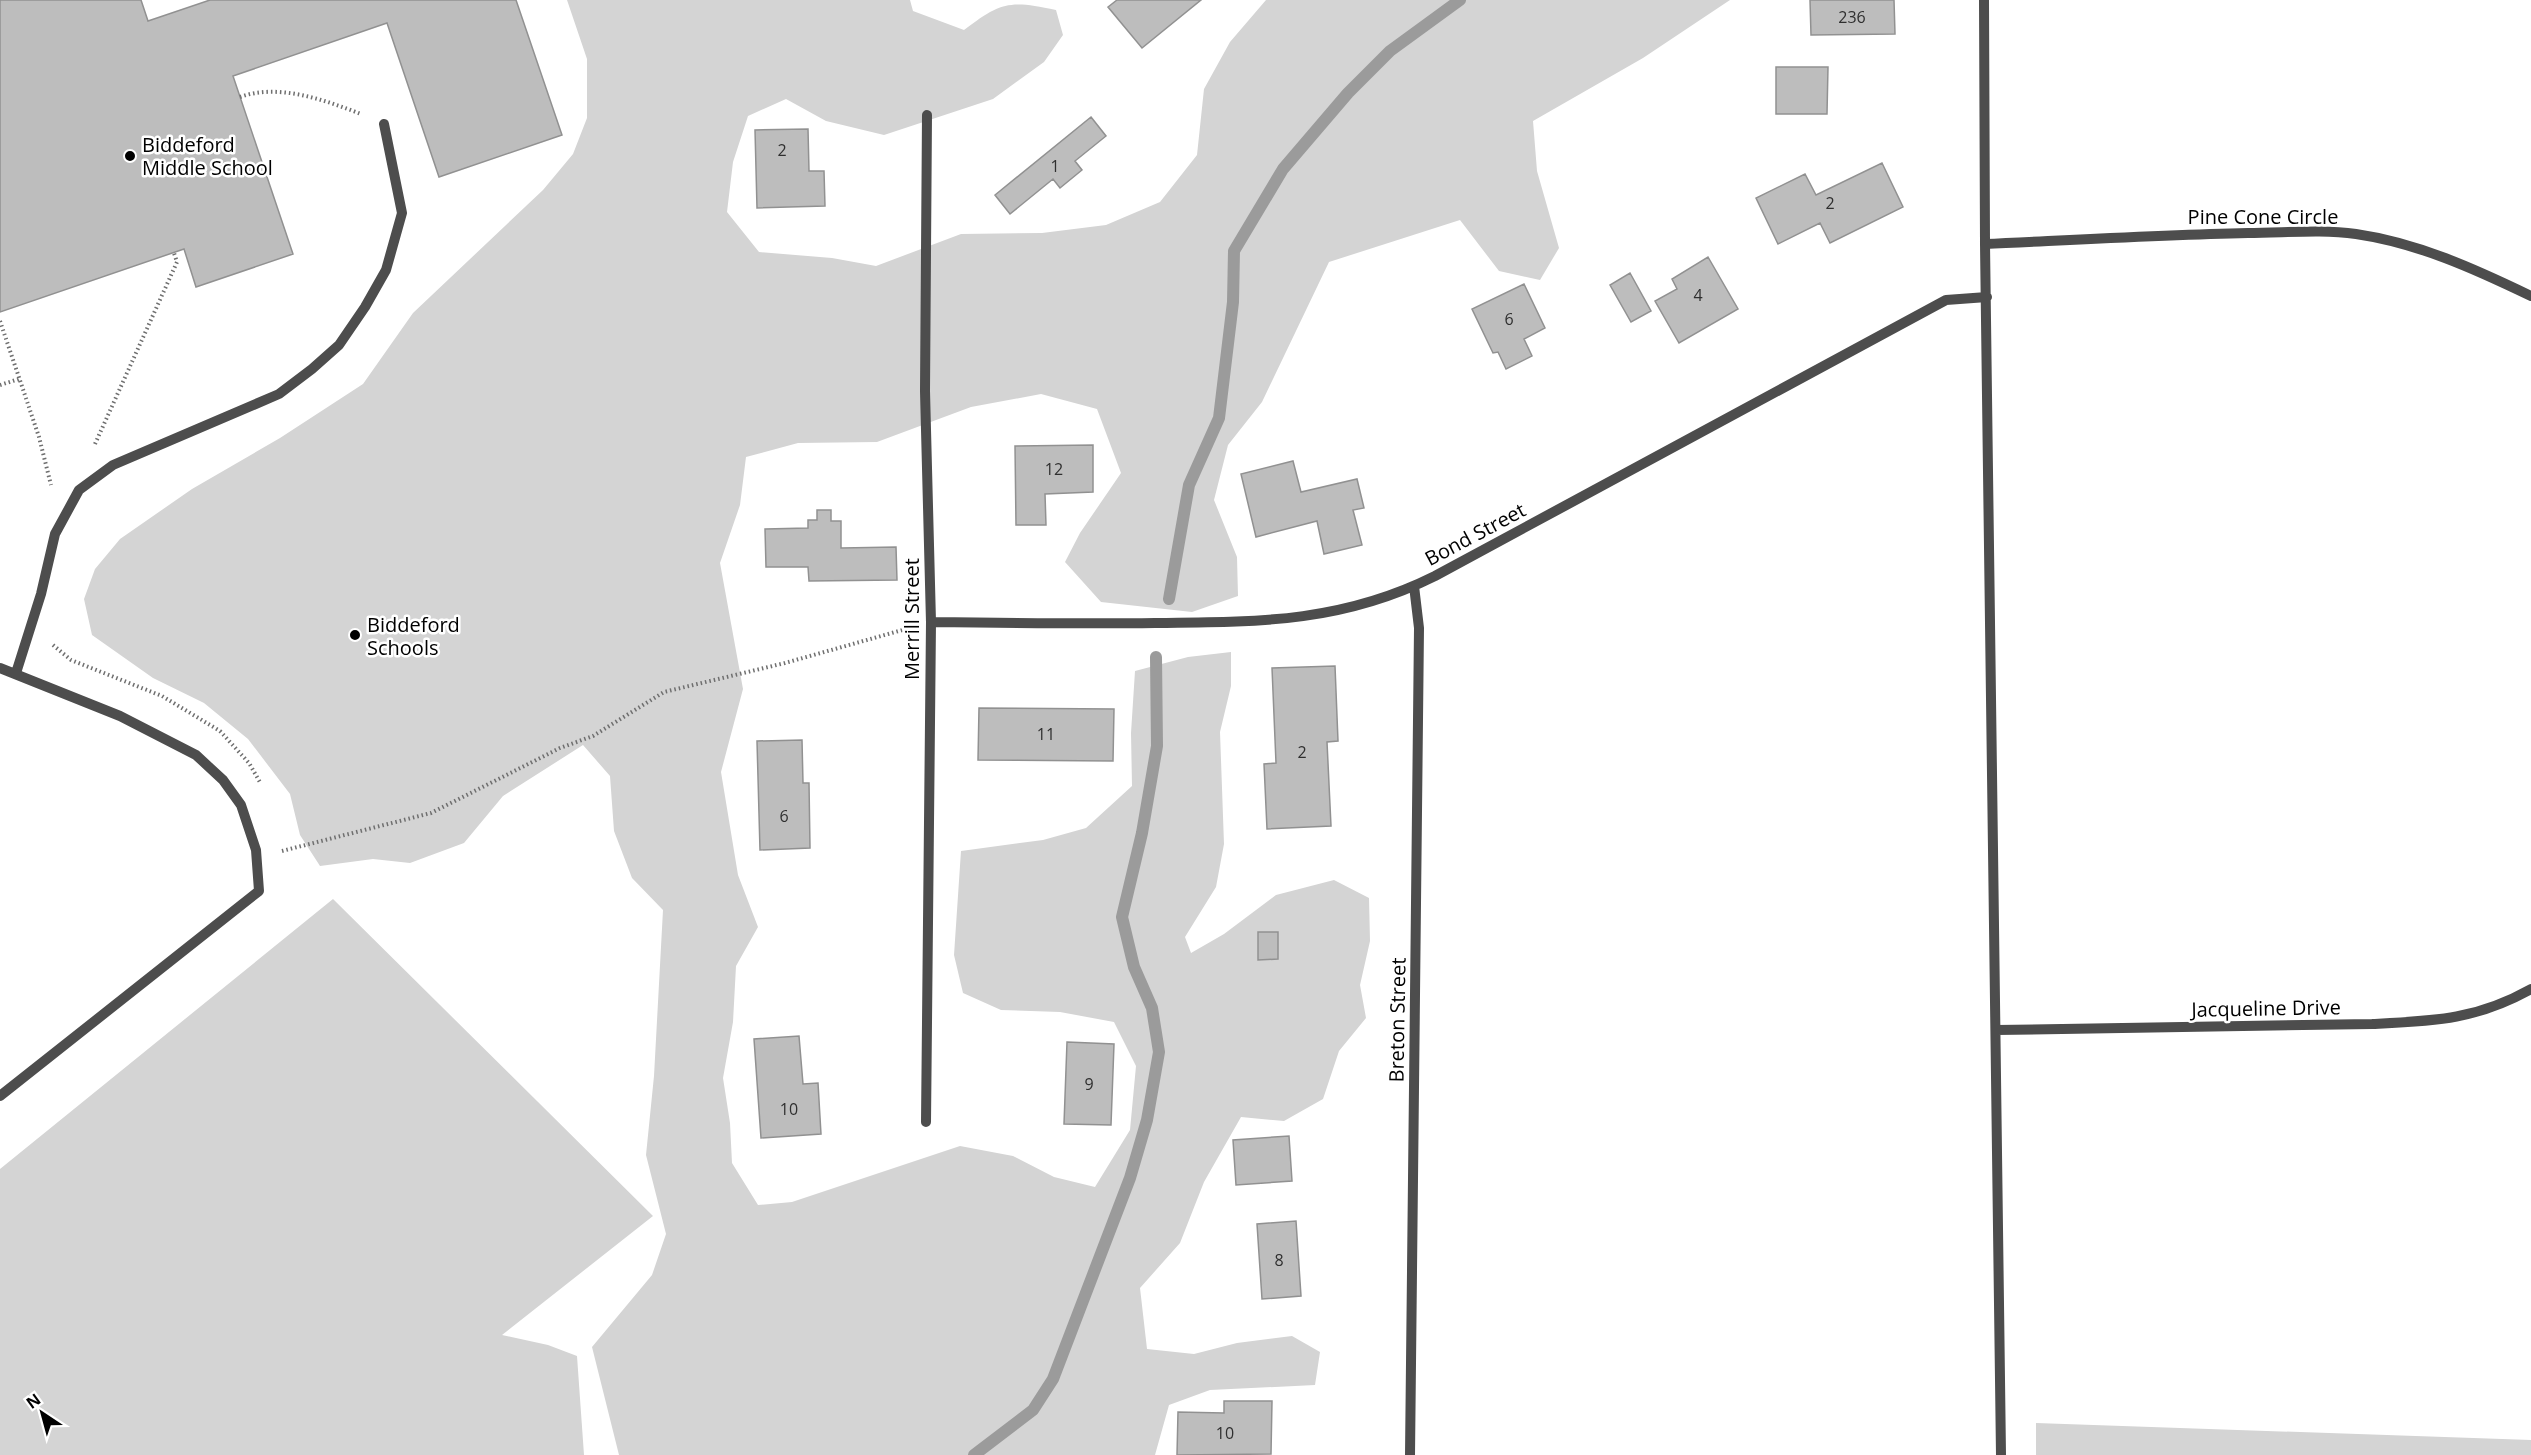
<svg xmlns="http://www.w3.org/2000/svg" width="2531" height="1455" viewBox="0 0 2531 1455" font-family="'Open Sans',sans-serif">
  <rect width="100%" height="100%" fill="#fff"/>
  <!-- green -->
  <path fill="#d4d4d4" d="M567,0H910L913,11L964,30C1001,2 1009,0 1056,10L1063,35L1044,62L993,99L884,135L826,121L786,99L748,116L733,162L727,212L759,252L832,258L876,266L961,234L1042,233L1106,225L1160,202L1197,155L1204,89L1230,42L1266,0H1730L1643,58L1533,121L1537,171L1559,248L1540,280L1499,271L1460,220L1329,262L1262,402L1228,445L1214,500L1237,557L1238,596L1192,612L1101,602L1065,562L1080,533L1121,473L1097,409L1041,394L971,407L877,442L798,443L746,457L740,505L720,563L743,689L721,772L738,875L758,927L736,966L733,1022L723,1078L730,1123L732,1163L758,1205L792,1202L960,1146L1013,1156L1054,1177L1095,1187L1130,1130L1136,1066L1114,1022L1060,1012L1001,1010L963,993L954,955L961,851L1043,840L1086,828L1132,786L1131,733L1135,671L1188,657L1231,652V686L1220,732L1224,844L1216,887L1185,937L1191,953L1224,934L1276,895L1334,880L1369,898L1370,941L1360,985L1366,1018L1339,1051L1323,1099L1284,1121L1241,1117L1204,1182L1180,1243L1140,1288L1147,1349L1194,1354L1237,1343L1292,1336L1320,1352L1315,1385L1210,1390L1169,1405L1155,1455H619L592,1347L652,1275L666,1234L646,1155L654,1076L663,910L632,878L614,831L610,776L583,745L503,796L464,843L410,863L373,859L320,866L300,835L290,794L248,739L204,703L153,678L92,635L84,599L95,569L120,539L192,489L280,438L363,384L413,313L543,190L573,154L587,118V59Z
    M333,899L653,1216L502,1335L548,1345L577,1356L584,1455H0V1169Z
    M2036,1423L2531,1440V1455H2036Z"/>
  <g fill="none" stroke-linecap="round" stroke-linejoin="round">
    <!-- stream -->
    <path stroke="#9b9b9b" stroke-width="12" d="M1169,599L1189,485L1219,418L1233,302L1234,251L1283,169L1348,93L1390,51L1460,0
      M974,1455L1033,1410L1053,1379L1130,1178L1147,1120L1159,1052L1152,1008L1134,967L1122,917L1142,833L1157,746L1156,657"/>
  </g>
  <!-- building -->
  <path fill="#bdbdbd" stroke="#919191" stroke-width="1.5" d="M0,0H141L148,21L210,0H516L562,135L439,177L387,23L233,76L293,254L196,287L184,249L0,312Z
    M1117,0H1201L1142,48L1108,7Z
    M1810,0H1894L1895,34L1811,35Z
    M1776,67H1828L1827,114H1776Z
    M1091,117L1106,136L1075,161L1082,170L1060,188L1053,179L1010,214L995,195Z
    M808,129L809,171H824L825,206L757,208L755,130Z
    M1882,163L1903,207L1830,243L1820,223L1778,244L1756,198L1805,174L1816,195Z
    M1708,257L1738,309L1679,343L1655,301L1677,289L1672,279Z
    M1630,273L1651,311L1631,322L1610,285Z
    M1524,284L1545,328L1524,339L1532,356L1506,369L1498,352L1493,353L1472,309Z
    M1093,445V492L1045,494L1046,525H1016L1015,446Z
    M1293,461L1301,492L1357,479L1364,508L1353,510L1362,545L1324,554L1317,521L1256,537L1241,474Z
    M817,510H831V521H841V548L896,547L897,580L809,581L808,567H766L765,529L808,528V520H817Z
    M1335,666L1338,741L1327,742L1331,826L1267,829L1264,764L1276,763L1272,668Z
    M979,708L1114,709L1113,761L978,760Z
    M802,740L803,783H809L810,848L760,850L757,741Z
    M1258,932H1278V959L1258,960Z
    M799,1036L803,1084L818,1083L821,1134L761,1138L754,1039Z
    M1067,1042L1114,1044L1111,1125L1064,1124Z
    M1289,1136L1292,1181L1236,1185L1233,1140Z
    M1296,1221L1301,1296L1262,1299L1257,1224Z
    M1224,1401H1272L1271,1454L1177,1455L1178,1412L1224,1413Z"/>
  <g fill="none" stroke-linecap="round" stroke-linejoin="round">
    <!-- path -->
    <path stroke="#6f6f6f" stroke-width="4" stroke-dasharray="1.5 3" stroke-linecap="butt" d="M240,97C278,83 325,100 361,114
      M0,321L39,437L51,485
      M0,385L19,379
      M95,444L177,262L174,253
      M53,645L71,660L162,696L220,731L249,763L261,784
      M282,851L431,813L560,748L593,736L664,692L785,663L906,629"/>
    <!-- minor -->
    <path stroke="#4d4d4d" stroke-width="10" d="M1984,0L1985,244L2001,1455
      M1985,244C2072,240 2160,235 2248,233C2284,233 2321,229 2356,234C2418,243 2475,269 2531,296
      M931,622C1005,623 1080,624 1155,623C1257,622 1341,623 1435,576L1946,300L1987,297
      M0,668L120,716L196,755L223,780L241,805L256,850L259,891L0,1096
      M16,673L41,594L55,534L79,490L113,465L279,394L312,369L339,345L365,307L386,270L402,213L384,124
      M1996,1030L2372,1024C2433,1021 2476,1020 2531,989
      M926,1122L931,622L925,391L927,115
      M1410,1455L1419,628L1414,586"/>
  </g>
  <!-- markers -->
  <g fill="#000" stroke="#fff" stroke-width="2">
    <circle cx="130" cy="156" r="6"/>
    <circle cx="355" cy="635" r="6"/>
  </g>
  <g text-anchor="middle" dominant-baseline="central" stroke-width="5" stroke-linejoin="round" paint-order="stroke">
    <!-- number labels -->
    <g font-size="16" fill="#2f2f2f">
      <text x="1852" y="17">236</text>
      <text x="782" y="150">2</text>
      <text x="1055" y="166">1</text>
      <text x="1830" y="203">2</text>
      <text x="1698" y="295">4</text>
      <text x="1509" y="319">6</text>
      <text x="1054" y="469">12</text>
      <text x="1046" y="734">11</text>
      <text x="1302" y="752">2</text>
      <text x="784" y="816">6</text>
      <text x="1089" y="1084">9</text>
      <text x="789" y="1109">10</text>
      <text x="1279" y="1260">8</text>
      <text x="1225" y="1433">10</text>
    </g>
    <!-- poi labels -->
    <g font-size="20" fill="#000" stroke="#fff" text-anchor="start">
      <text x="142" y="144">Biddeford<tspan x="142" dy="23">Middle School</tspan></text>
      <text x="367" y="624">Biddeford<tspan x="367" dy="23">Schools</tspan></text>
    </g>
    <!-- street labels -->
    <g font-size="20" fill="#000" stroke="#fff">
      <text x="2263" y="216">Pine Cone Circle</text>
      <text transform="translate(1475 534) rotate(-28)">Bond Street</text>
      <text transform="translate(911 619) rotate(-90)">Merrill Street</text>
      <text transform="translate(2266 1008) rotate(-1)">Jacqueline Drive</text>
      <text transform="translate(1397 1020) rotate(-89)">Breton Street</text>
    </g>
  </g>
  <!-- north arrow -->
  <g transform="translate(42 1413) rotate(324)" stroke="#ffffff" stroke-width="4.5" paint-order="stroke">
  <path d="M0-4.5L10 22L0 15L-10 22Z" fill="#000000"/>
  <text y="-9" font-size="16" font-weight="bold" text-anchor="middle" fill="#000000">N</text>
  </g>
</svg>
